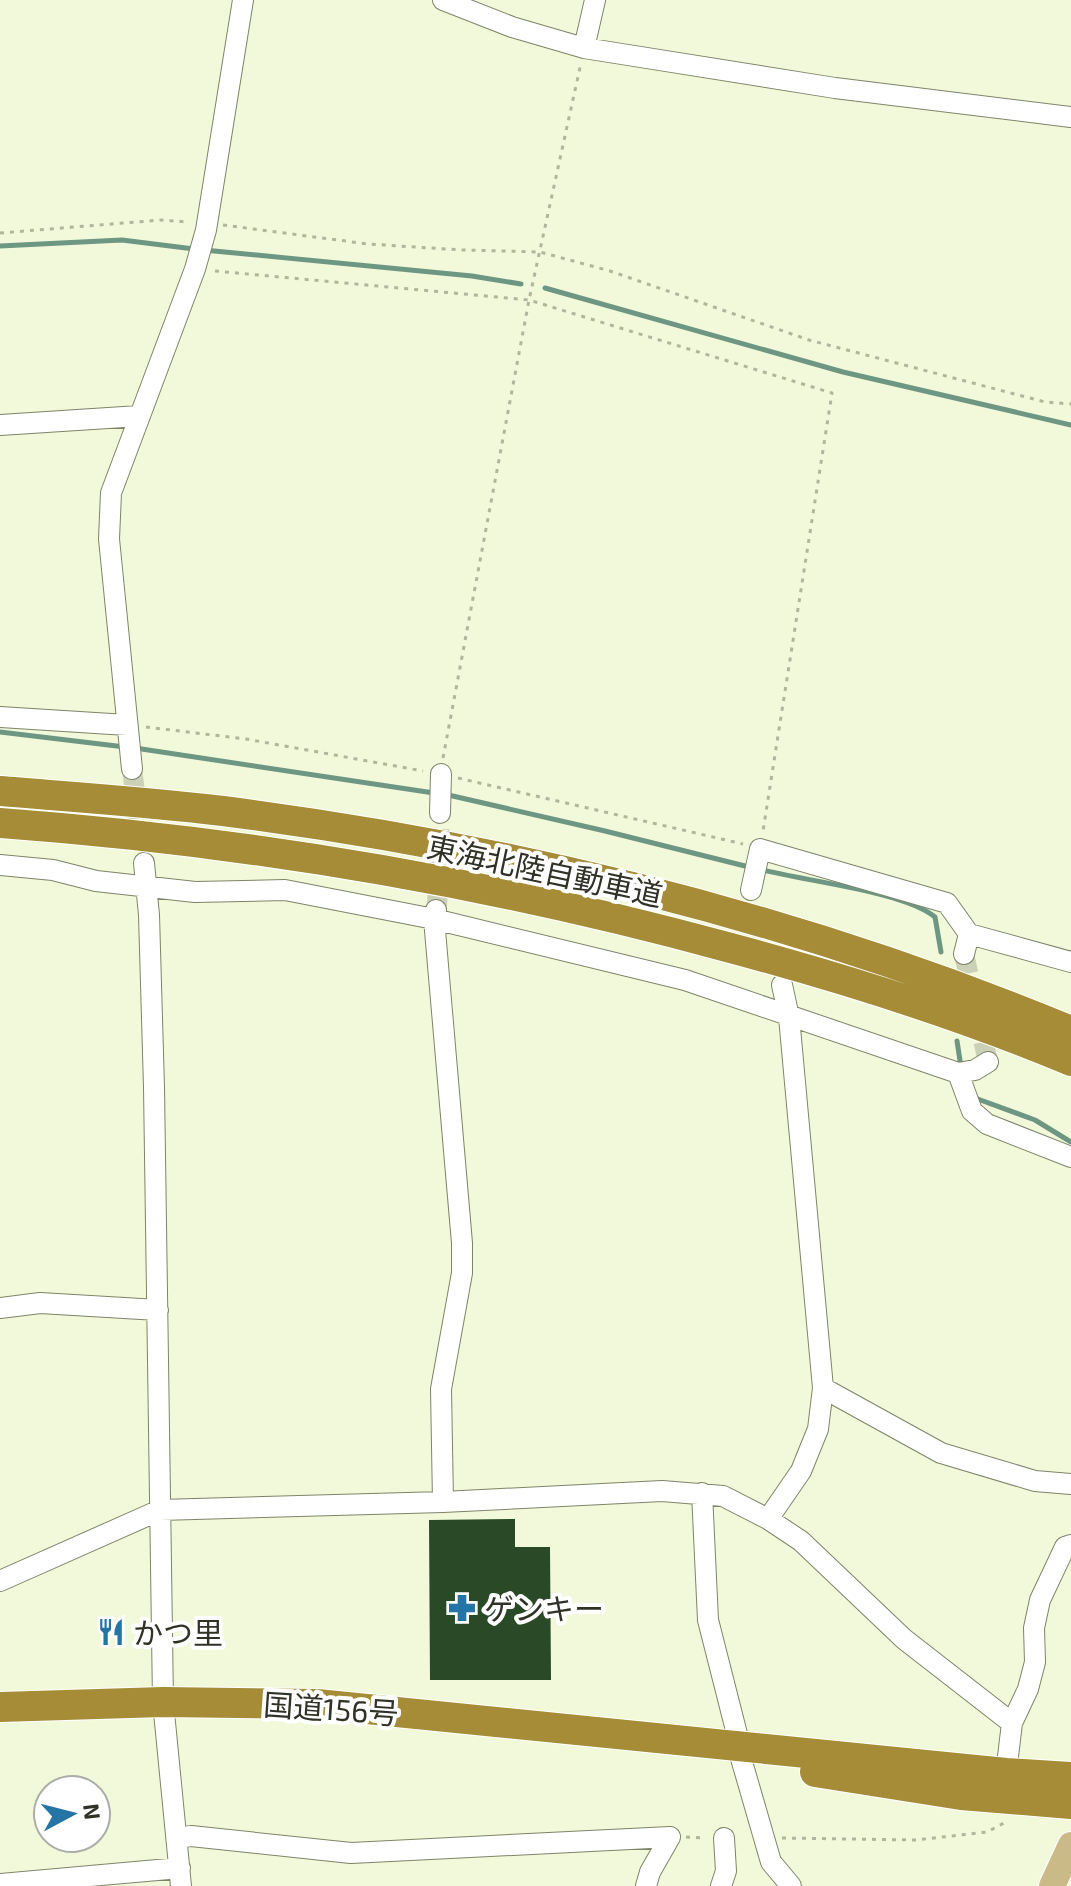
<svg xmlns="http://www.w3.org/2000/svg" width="1071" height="1886" viewBox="0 0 1071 1886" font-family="'Exo 2','Noto Sans JP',sans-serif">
  <rect width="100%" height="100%" fill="#f2f9da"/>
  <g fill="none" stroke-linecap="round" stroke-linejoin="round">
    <!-- stream -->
    <path stroke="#6e9783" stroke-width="5" d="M0,246L122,240L194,249
      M204,250L472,276L521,284
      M545,288L843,372L1071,425
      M0,732L125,747
      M135,748L434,793
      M444,794L605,831L749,867
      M759,869C803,881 903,891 935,917L941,952
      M957,1041L961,1067
      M975,1098L1035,1120L1071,1142"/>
  </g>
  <!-- building -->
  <path fill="#2a4a27" d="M515,1519V1547H550L551,1680H430L429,1520Z"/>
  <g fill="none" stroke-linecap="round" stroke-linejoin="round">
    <!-- minor-tunnel -->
    <path stroke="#cbd1b6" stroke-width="20" stroke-dasharray="20 10" stroke-linecap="butt" d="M132,769L142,847
      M437,909L440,813
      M964,954L988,1062"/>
    <!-- minor casing -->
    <g stroke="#7f8469" stroke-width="22">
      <path id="minor" d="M443,0L512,27L584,48L835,88L1071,117
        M584,48L595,0
        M0,425L139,416
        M0,717L127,725
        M132,769L109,539L111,493L195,269L206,230L243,0
        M440,813L441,774
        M144,863L149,915L154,1087L163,1702L181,1886
        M0,865L53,870L96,881L195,892L285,890L434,919L685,980L958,1073L975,1070L988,1062
        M751,890L760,849L947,903L969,934L1071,962
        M436,910L434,919L462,1243V1273L441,1389L443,1502
        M964,954L969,934
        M958,1073L972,1111L987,1124L1071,1157
        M0,1308L40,1303L158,1310
        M823,1388L941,1453L1035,1481L1071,1484
        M702,1493L708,1620L740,1746
        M768,1519L801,1471L818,1429L823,1388L789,1017L782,985
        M0,1581L160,1510L443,1502L662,1491L723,1496L768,1519L801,1541L904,1639L1012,1723
        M740,1755L771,1862L791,1886
        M1006,1773L1012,1723L1028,1689L1035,1662L1034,1628L1040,1600L1065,1547L1071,1545
        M178,1838L191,1836L351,1853L670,1837
        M0,1884L180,1868
        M646,1886L650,1872L670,1837
        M721,1886L726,1871L724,1838"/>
    </g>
    <!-- major casing -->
    <g stroke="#fff" stroke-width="28">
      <path id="major" d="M1052,1886L1071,1845"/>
    </g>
    <!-- highway casing -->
    <g stroke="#fff" stroke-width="32">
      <path id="highway" d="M0,791C74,797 149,802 223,811C513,848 801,919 1071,1031
        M0,823C245,841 489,882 727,947C843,978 959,1014 1071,1061
        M0,1707L163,1702L317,1704L1006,1773L1071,1777
        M815,1772L961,1795L1071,1804"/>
    </g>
    <!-- path -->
    <path stroke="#b0b69d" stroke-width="3" stroke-dasharray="4 6" stroke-linecap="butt" d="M223,225L368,244L463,250L540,252L610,271L809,340L1045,402L1071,404
      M0,233L161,220L188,222
      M215,271L529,300L832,393L763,831
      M146,727L246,739L423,771
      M443,758L529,300L581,63
      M458,778L743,844
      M686,1837L706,1838
      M782,1838L916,1840L987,1832L1004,1823"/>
    <!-- minor -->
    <use href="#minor" stroke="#fff" stroke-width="20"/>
    <!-- major -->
    <use href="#major" stroke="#caba87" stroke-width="26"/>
    <!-- highway -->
    <use href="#highway" stroke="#a68c37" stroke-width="30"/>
  </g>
  <!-- icons -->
  <defs>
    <g id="pharmacy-bare" transform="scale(2.16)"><path d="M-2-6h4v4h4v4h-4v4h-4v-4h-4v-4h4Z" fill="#2474a5" stroke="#fff" stroke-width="2.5" paint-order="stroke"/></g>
    <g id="restaurant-bare" transform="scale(2.16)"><path d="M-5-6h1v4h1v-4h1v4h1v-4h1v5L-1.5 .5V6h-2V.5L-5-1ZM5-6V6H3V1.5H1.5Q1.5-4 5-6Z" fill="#2474a5" stroke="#fff" stroke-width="2.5" paint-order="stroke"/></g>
  </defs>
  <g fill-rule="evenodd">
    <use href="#pharmacy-bare" x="462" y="1608"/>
    <use href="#restaurant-bare" x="111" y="1632"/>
  </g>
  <g text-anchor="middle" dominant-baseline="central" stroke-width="8" stroke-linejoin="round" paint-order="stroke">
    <!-- street labels -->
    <g font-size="30" fill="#303227" stroke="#fff">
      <text transform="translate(545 870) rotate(12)">東海北陸自動車道</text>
      <text transform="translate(331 1708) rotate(4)">国道156号</text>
    </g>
    <!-- poi labels -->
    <g font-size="30" fill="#303227" stroke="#fff" text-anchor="start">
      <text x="484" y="1608">ゲンキー</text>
      <text x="133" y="1632">かつ里</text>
    </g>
  </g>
  <!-- north arrow -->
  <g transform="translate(72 1814) rotate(83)"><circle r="38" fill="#ffffff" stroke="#acada9" stroke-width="2"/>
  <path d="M0-6L14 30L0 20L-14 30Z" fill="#2474a5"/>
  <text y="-12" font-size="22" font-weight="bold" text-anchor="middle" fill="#303227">N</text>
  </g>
</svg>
